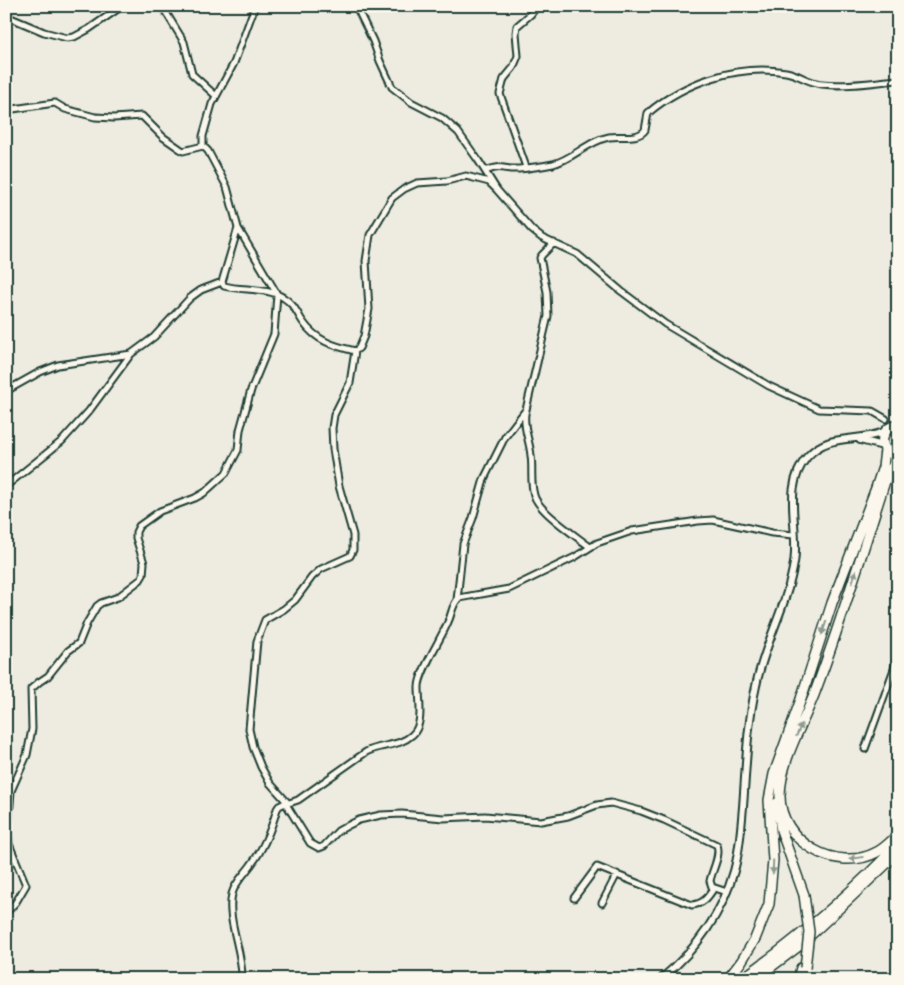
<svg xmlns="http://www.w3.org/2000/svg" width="904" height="985" viewBox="0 0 904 985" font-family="'Balsamiq Sans',sans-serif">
  <rect width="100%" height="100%" fill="#eeece1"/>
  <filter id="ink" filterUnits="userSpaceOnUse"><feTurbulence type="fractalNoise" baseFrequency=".02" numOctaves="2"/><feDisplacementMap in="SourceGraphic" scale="10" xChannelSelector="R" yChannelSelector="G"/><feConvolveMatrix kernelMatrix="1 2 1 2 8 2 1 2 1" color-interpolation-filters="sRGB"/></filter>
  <g filter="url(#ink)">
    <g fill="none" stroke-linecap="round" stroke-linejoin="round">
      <!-- minor casing -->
      <g stroke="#1f3d34" stroke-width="9">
        <path id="minor" d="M162,6L184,42L192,74L215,95
          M255,6L234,63L212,104L203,136V146L208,151L227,187L238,228L222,282L224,286C243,291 268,287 284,298C294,304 297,313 303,322C316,341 334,346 355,351L359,348L364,336L369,309L366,261L370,235L392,198L404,189L417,183L447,181L466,176L489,182L497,190
          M356,6L373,41L380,61L392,87L411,102L442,118L458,132L478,160L497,190L532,230L542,238L577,254L621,291L665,324L769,386L819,409L872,411L886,419
          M6,16L44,32L67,38L74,37L89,29L122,6
          M6,110L55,103L65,109L95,117L114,118L142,116L163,137L183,151L203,146
          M526,167L500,94L504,79L513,68L518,56L516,33L517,26L531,14L537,6
          M485,171C503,164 502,170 519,169C529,168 542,166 553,164C573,159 588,141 609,137C620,135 638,140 645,130L648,113C685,82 737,64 786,72C799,74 808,83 822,84C846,87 874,82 898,80
          M554,243L542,255L540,258L547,292L548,316L525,414C523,429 530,441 531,456C533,468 530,482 534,495C538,511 576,536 590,547
          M6,391L40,372L58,365L131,354L154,337L190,298L201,290L222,282
          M6,486L62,441L89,411L131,354
          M457,600L463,544L473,518L484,479L505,437L525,411
          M865,749L894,669L898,653
          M727,892L712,887L710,881C712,870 721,856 717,845L664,820L641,811L611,803L597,805L568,816L541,821L485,816L443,818L402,814L381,815L359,820L347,826L338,831L324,846L319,848L310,843L286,804L298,800L366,752C381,744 399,747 412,735C424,725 419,702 419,688C418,674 442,637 448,622C452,614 452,604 459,598L509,589L575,557L597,543L632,531L698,521L713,520L772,533L794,535
          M574,898L597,867L692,905C704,904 708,897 714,888
          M602,903L617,874
          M6,913L16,902L26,885L9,844L8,830L11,791L27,755L32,729L31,689L39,682L48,676L68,651L79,643L87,623L97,606L101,603L118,597L140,580L143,575L144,563L136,538V532L139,526L160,511L195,498L204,493L226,473L238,450L240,430L251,390L274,334L277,294L238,228
          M242,979C243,951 226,920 232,894C235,882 244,875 251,865C264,848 271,830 277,809L279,806L287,802L270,783L261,767L253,747L249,729L257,641L265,620L284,609L295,600L312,577L321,569L350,556L353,550V535L339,486L333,449L332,428L334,415L350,383L355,351"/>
      </g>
      <!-- tertiary casing -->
      <g stroke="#1f3d34" stroke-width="10">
        <path id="tertiary" d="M860,440L883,446
          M661,979C696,950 722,914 734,871C740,850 741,828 743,807C746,767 747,725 756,686C764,644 787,606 794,563C800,528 781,488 807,457C829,432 857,443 884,432"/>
      </g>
      <!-- trunk casing -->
      <g stroke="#1f3d34" stroke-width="12">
        <path id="trunk" d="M898,425C878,427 877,454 898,455"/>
      </g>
      <!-- motorway casing -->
      <g stroke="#1f3d34" stroke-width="12">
        <path id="motorway" d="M898,458L887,475C863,549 841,623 814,695C801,728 781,760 780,795C779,842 837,874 877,852C885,848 891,841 898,835
          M777,803L781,830L804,895
          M728,979L741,962L755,939L769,904L773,860L769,800L774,774L801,699L832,603L876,488L883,467L885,450
          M742,979C798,939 851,894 898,844
          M755,979L799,946L898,853
          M798,979L801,968"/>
      </g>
      <!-- minor -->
      <use href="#minor" stroke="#fbf7ec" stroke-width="5"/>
      <!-- tertiary -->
      <use href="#tertiary" stroke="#fbf7ec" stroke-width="6"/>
      <!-- trunk -->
      <use href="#trunk" stroke="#fbf7ec" stroke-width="9"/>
      <!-- motorway -->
      <use href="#motorway" stroke="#fbf7ec" stroke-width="9"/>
      <!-- motorway-bridge casing -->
      <g stroke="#1f3d34" stroke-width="12" stroke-linecap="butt">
        <path id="motorway-bridge" d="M804,895L809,932L805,968"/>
      </g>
      <!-- motorway-bridge -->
      <use href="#motorway-bridge" stroke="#fbf7ec" stroke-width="9"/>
    </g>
    <!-- one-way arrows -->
    <defs><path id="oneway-solid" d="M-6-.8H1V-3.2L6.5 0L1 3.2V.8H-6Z" transform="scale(1.25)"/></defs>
    <g fill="#8d9a90">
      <use href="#oneway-solid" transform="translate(854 577) rotate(-72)"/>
      <use href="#oneway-solid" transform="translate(824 628) rotate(109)"/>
      <use href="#oneway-solid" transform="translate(799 730) rotate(-67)"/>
      <use href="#oneway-solid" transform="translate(856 858) rotate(172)"/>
      <use href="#oneway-solid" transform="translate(773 867) rotate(92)"/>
    </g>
  </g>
  <!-- margin -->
  <rect width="904" height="985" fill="none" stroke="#fbf7ec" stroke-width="25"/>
  <rect x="12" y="12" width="879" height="960" fill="none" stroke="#1f3d34" stroke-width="2" filter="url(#ink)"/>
</svg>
